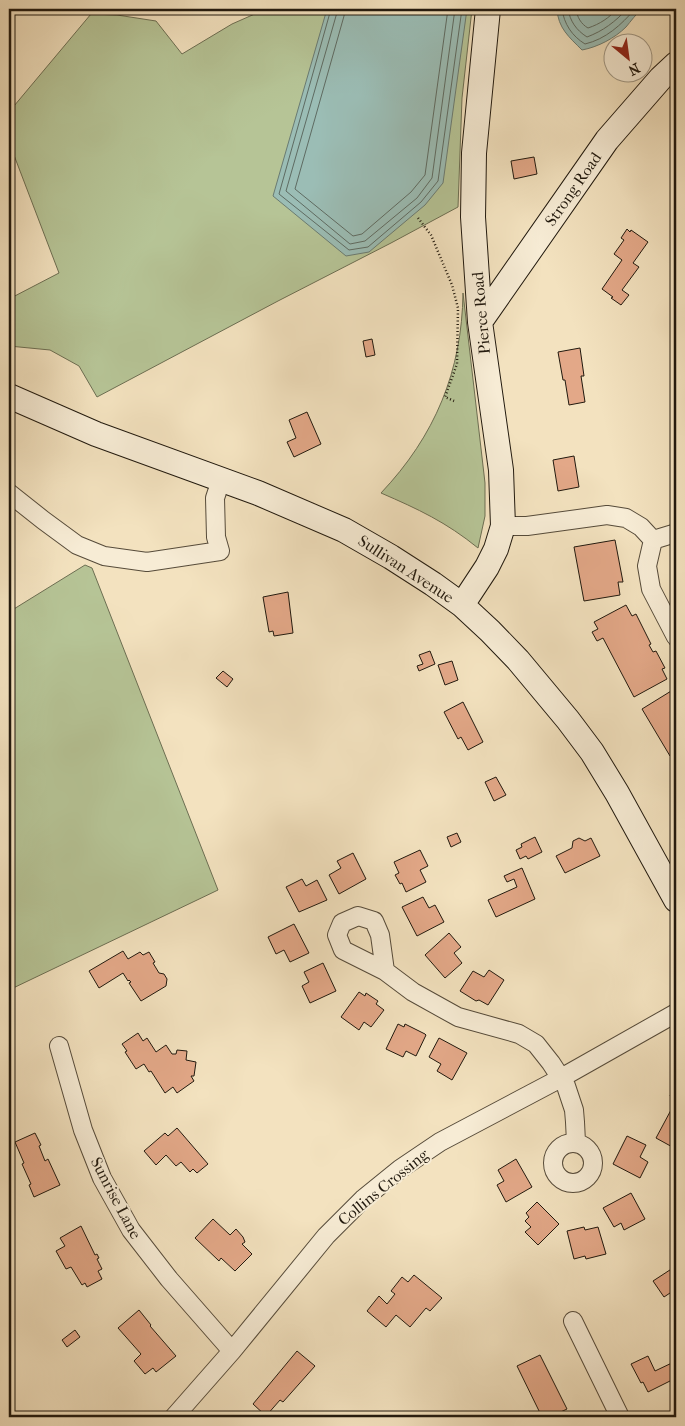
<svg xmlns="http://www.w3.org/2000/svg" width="685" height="1426" viewBox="0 0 685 1426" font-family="'IM FELL French Canon',serif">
  <rect width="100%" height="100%" fill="#f3e2bf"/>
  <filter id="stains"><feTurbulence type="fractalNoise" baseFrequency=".004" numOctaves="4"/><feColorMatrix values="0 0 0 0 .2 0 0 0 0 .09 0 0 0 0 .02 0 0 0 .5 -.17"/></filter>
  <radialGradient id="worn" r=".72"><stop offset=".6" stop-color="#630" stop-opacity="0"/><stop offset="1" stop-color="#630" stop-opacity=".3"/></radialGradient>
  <!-- green -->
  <path fill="#b6c496" stroke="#6c6e52" d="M266,9H472L462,98L458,207L391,243L278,301L97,397L79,366L50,350L9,346V299L59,273L12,150L14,106L91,14L117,15L156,21L182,54L232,24Z
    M463,293L485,483V516L478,548C446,522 418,509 381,493C435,436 462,371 463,293Z
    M85,565L92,568L218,890L9,990V612Z"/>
  <!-- water -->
  <path fill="#9bbdb5" stroke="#6a7b72" d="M327,9H467L443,183L425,205L369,252L346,256L273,196Z
    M557,9H642C636,14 631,21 626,27C615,38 598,47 582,50C569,37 558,28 557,9Z"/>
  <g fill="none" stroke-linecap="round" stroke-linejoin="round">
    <!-- shore -->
    <path stroke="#5e6b62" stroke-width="1" d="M331,9L279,194L349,250L368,247L421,202L438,181L462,9
      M338,9L286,191L350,244L365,241L417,198L432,178L455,9
      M345,9L344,16L295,189L353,236L362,234L411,192L425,175L448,9
      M562,9C564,24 572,36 585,44C606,39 621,25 635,9
      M568,9C570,21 576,30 587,37C603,31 615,22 627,9
      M576,9C577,17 581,24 588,28C600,24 609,18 617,9"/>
  </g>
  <!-- building -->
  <path fill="#e3a888" stroke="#21190e" d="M534,157L537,174L514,179L511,161Z
    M627,229L630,232L631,230L648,242L633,263L639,267L622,290L629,295L621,305L611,298L613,297L602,289L622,260L614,254L624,240L621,238Z
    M372,339L375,355L366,357L363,341Z
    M580,348L584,376H581L585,402L569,405L565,380H563L558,352Z
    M307,412L321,444L294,457L287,442L296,438L289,420Z
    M574,456L579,487L558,491L553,460Z
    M615,540L623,582H618L620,595L584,601L574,547Z
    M676,566V579L671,569Z
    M288,592L293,633L274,636L273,631L269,632L263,597Z
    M626,605L632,616L636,614L651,644L649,645L653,652L656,651L665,668L662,669L667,679L634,697L603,638L597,641L592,632L598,629L594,622Z
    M430,651L435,664L419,671L417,666L423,664L419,655Z
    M452,661L458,680L445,685L438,665Z
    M223,671L233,679L227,687L216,678Z
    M676,688V752L670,756L642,709Z
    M463,702L483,742L468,750L461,737L458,739L444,712Z
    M496,777L506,795L494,801L485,782Z
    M457,833L461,842L451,847L447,837Z
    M535,837L542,852L528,859L526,856L520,859L516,850L522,847L521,844Z
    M579,838L585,841L591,838L600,856L565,873L556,856L572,848L573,841Z
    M420,850L428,866L420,870L426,882L406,892L402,883L400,884L395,875L399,873L394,862Z
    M353,853L366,879L339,894L329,875L341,868L337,861Z
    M522,868L535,899L496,917L488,900L517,887L514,879L507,882L504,876Z
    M302,879L306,886L317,880L327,900L299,912L286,887Z
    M423,897L429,908L435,905L444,922L417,936L402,907Z
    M294,924L309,953L290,962L284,950L276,954L268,937Z
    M449,933L461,947L454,953L462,963L445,978L425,955Z
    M123,951L128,959L140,952L143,955L149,952L155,962L153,963L159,973L164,974L167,979L166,986L141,1001L129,983L131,982L129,980L128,981L123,973L99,988L89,971Z
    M323,963L336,991L310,1003L302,986L309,982L304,972Z
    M489,970L504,980L488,1005L479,1000L476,1001L460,991L473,971L484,977Z
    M359,992L365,996L366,993L378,1001L376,1004L384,1010L371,1027L364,1022L359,1030L341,1017Z
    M398,1024L404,1027L405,1024L425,1034L426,1035L416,1056L406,1051L403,1057L386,1049Z
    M138,1033L143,1041L147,1038L156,1052L166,1045L172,1054H176L177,1050L187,1051L186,1060L196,1062L194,1076H191L194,1081L177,1093L173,1087L165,1093L151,1071L149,1072L144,1064L136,1069L125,1052L127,1051L122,1044Z
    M439,1038L467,1053L452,1080L437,1071L441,1064L429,1057Z
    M676,1083V1099L670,1096Z
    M671,1110L676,1113V1149L656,1138Z
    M177,1128L208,1164L197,1173L193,1169L190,1172L181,1162L176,1166L166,1155L156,1165L144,1151L165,1133L168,1136Z
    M35,1133L41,1145L39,1146L45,1161L48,1159L60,1185L34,1197L29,1185L31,1184L22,1164L24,1163L15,1142Z
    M627,1136L646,1145L640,1157L648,1162L640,1178L613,1164Z
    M516,1159L532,1187L506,1202L497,1185L504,1181L498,1170Z
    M631,1193L645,1219L624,1230L621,1223L614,1227L603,1208Z
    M537,1202L559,1224L538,1245L525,1232L531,1227L525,1221L529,1217L526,1213Z
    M213,1219L230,1235L236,1229L243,1237L245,1242L242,1244L252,1254L235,1271L221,1258L219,1261L195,1238Z
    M81,1226L95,1255L97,1254L99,1258L97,1259L102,1269L98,1271L102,1279L87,1287L85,1283L82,1285L71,1267L66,1269L56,1251L65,1246L60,1238Z
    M584,1227L585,1230L598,1227L606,1254L586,1259L585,1256L574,1259L567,1231Z
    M676,1266V1289L664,1297L653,1281Z
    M414,1275L442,1298L430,1311L426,1308L410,1327L396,1315L386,1327L367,1311L379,1296L387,1304L395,1294L391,1291L402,1277L408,1282Z
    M139,1310L151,1325L150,1326L176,1356L156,1372L153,1368L145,1374L134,1361L141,1354L118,1328Z
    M75,1330L80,1337L67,1347L62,1340Z
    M297,1351L315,1366L283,1402L280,1400L266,1416L253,1404Z
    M540,1355L567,1409L550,1417H542L517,1366Z
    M648,1356L655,1371L676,1361V1378L648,1392L643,1382L641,1383L631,1364Z
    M9,1387L14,1397L9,1399Z"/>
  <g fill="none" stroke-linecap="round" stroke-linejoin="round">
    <!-- street casing -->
    <g stroke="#564b3a" stroke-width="20">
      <path id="street" d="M9,493L43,520L77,545L104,556L147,562L220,551L216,537L215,498L221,480
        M503,526H527L607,515L626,518L641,527L653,540
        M653,540L647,566L651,589L676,637
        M653,540L676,533
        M385,971L380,935L374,921L358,916L342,923L337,935L343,950L385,971L413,992L458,1017L519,1034L536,1044L551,1063L566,1086L574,1110L575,1122L576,1142
        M59,1046L83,1130L102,1178L131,1230L169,1279L232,1351
        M553 1163a20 20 0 1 1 40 0a20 20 0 1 1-40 0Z
        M573,1321L620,1417
        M174,1417L232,1351L326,1236L363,1199L400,1169L440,1142L561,1078L676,1013"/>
    </g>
    <!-- secondary casing -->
    <g stroke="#21190e" stroke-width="26">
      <path id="secondary" d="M480,322L607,140L661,78L676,64
        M9,396L96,434L258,493L344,530L391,557L433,584L462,605L490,631L518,660L568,720L592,752L617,793L676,900
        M462,605L487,567L496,549L503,526L501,470L480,322L473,217L474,153L488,9"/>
    </g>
    <!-- path -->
    <path stroke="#21190e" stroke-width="2.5" stroke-dasharray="1 2.5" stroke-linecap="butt" d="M418,218L431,235L452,285L458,308L457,364L445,397L454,401"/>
    <!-- street -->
    <use href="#street" stroke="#f7ecd5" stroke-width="18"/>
    <!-- secondary -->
    <use href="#secondary" stroke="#f7ecd5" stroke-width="24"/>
  </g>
  <g text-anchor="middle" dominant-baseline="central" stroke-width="4" stroke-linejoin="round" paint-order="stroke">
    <!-- street labels -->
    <g font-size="16" fill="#21190e" stroke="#f7ecd5">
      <text transform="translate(573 189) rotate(-55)">Strong Road</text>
      <text transform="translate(481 313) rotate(-95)">Pierce Road</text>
      <text transform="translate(406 569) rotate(33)">Sullivan Avenue</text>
      <text transform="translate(383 1187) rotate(-39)">Collins Crossing</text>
      <text transform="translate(116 1198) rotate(62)">Sunrise Lane</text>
    </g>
  </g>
  <!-- margin -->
  <rect width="685" height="1426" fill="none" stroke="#f3e2bf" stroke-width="30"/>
  <rect x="10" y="10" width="665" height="1406" fill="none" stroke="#21190e" stroke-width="2.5"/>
  <rect x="15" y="15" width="655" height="1396" fill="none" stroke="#21190e"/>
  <!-- north arrow -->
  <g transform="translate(628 58) rotate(151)"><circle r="24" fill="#f7ecd5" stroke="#a19885"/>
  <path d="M0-4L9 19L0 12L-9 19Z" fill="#8f2418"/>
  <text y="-8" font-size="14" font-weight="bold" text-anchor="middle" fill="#21190e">N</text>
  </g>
  <rect width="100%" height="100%" filter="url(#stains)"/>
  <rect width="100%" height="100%" fill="url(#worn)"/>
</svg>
